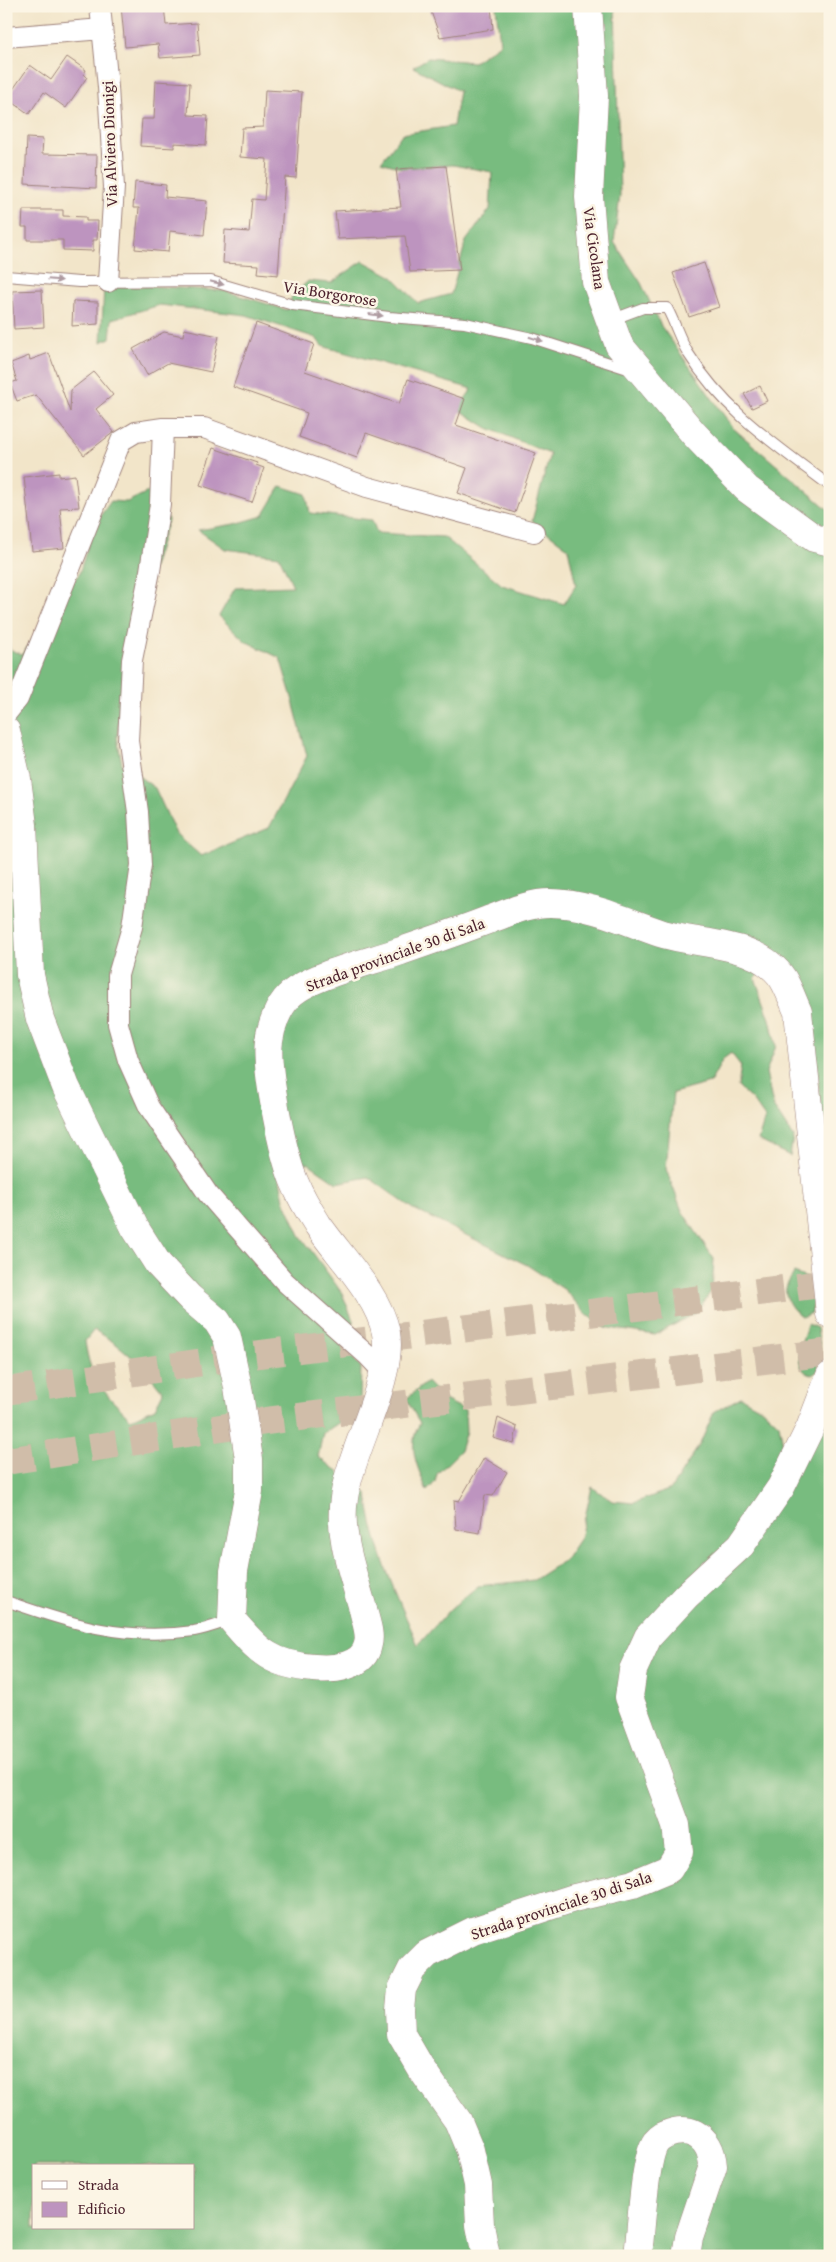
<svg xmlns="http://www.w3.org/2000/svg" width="836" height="2262" viewBox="0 0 836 2262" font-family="'Gentium Book Plus',serif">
  <rect width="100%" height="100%" fill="#fcf5e5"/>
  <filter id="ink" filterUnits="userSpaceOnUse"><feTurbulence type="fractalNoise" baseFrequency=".02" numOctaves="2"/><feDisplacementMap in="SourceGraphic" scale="10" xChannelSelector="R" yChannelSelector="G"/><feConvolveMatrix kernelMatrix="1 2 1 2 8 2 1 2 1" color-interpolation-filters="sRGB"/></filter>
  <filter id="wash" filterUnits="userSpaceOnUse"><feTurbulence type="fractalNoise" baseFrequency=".0096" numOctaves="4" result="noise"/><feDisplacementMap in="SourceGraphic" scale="20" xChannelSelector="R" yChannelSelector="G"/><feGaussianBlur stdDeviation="1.12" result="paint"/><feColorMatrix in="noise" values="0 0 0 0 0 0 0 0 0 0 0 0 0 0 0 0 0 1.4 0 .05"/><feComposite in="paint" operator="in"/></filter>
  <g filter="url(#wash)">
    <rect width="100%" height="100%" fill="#f2e5c9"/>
    <!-- forest -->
    <path fill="#78bc7f" stroke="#616e55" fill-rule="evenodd" d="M496,6H615L620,195L614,242L641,283L661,326L733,428L830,511V1227L814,1029L803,988L788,962L775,961L755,978L770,1019L776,1046L766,1072L773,1106L793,1137L790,1156L758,1140L765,1118L753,1101L738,1087L741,1066L731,1053L723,1059L710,1083L673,1093L666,1169L682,1211L714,1259L712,1290L696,1313L655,1335L603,1327L586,1314L565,1290L527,1265L413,1209L368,1177L337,1183L308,1163L277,1165L284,1200L300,1235L342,1293L354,1323L333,1337L361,1367L360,1401L348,1417L323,1433L318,1457L367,1493C373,1547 397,1596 418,1645L450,1609L478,1586L534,1580L565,1560L580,1538L592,1487L612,1501L634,1503L671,1489L700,1444L714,1412L741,1397L764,1410L779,1424L784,1448L803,1453L830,1381V2256H6V631L10,650L22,654L79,574L95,523L111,501L127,502L154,489L168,520L148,583L122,694L117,737L122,764L155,788L176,834L201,856L269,828L307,756L293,701L280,658L245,641L219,616L235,588L293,586L279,556L225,549L198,530L235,524L263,516L281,486L306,494L310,513L372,520L377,533L444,537L502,585L564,604L576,585L568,548L532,521L550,454L488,428L458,409L472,389L322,346L316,338L246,315L160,305L112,319L110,338L101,342L104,287L148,286L225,291L287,310L292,296L308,281L331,283L363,261L393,277L418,303L451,294L466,241L490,209L492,172L453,165L402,168L381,162L402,134L453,126L459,91L413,67L428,58L474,62L500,44ZM94,1330C121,1344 145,1368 163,1392L155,1408L131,1419C104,1393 90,1380 85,1341ZM34,2166H194V2228H34Z
      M794,1273L809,1279L814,1292L812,1313L802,1317C793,1311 784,1299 786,1288C787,1283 792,1277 794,1273Z
      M808,1324L817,1328L820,1348L818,1371L812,1375C790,1370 803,1337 808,1324Z
      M427,1382L443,1399L465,1410L466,1431L460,1451L437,1474L435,1482L427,1491C418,1467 406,1447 420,1423L406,1399Z"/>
    <g id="blocks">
      <!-- building -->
      <path fill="#bd94bf" d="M121,6H164L166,25L197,23L200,55L160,58L158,44L125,47Z
        M429,6H491L493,29L440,37Z
        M67,57L86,70L84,74L87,77L66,108L44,92L29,114L7,98L30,65L51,80Z
        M156,81L190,83L188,115L208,116L206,145L174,143V148L140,146L142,119H154Z
        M265,90L302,92L296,178L285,177L278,275L258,273L259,265L223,263L225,230L249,232L252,199L264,200L267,159L240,157L242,128L263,127Z
        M27,138L43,139L42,154L97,155L96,188L25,184Z
        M446,166L460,270L410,272L405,236L338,239L335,211L401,207L396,169Z
        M135,182L166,185L165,197L207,201L204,235L170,231L168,252L135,249L139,208H133Z
        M23,210H63V216L86,217V221H98L97,240H93V251L63,250V240H27V227H22Z
        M704,263L719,307L689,317L673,273Z
        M42,290L44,327L14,329L12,291Z
        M73,301L98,302V324L72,326Z
        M256,323L314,344L305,371L399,404L408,379L465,399L456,425L536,453L515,513L458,493L467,468L366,433L357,458L299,437L307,413L233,387Z
        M184,329L219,336L211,372L168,363L147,375L133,349L164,332L183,336Z
        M49,353L70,412L71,390L94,372L113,395L96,409L114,432L84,455L36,395L17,401L10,383L17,381L11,363L29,356L30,360Z
        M760,386L767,401L752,408L744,394Z
        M213,448L257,463L256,465L264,468L252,502L200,485Z
        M59,473V477L75,475L79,507L60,508L64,548L32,551L24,477Z
        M498,1418L517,1427L514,1444L493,1438Z
        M484,1458L507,1472L493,1496L485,1495L480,1533L456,1529L454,1500L459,1501Z"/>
    </g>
  </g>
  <g filter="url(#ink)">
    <use href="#blocks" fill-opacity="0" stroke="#9e827a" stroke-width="1"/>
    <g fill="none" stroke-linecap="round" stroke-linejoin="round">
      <!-- highway-tunnel -->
      <path stroke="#d0bda9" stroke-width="28" stroke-dasharray="28 14" stroke-linecap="butt" d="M6,1391L244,1356L830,1283
        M6,1461L266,1421L830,1352"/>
      <!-- lane casing -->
      <g stroke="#9e827a" stroke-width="12">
        <path id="lane" d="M6,276L79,282L211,281L293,305L389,317L465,323L532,338L631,370
          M611,320L643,308H667C675,323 680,340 688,353C725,412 776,445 830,486
          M6,1601C72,1624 123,1641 194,1631C206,1629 219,1624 231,1620"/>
      </g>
      <!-- street casing -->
      <g stroke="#9e827a" stroke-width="22">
        <path id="street" d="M100,6L108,87L114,187L108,282
          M6,37L102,29
          M163,428L160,504L150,571L132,660L128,741L138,812L141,865L132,927L118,975V1024L128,1060L149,1107L208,1194L285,1282L367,1355L384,1373
          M6,714L18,699L121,441L136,432L163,428H204L367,487L534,532"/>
      </g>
      <!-- secondary casing -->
      <g stroke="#9e827a" stroke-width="29">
        <path id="secondary" d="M6,731L17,779L23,825L30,975L40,1019L66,1087L135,1228L158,1264L190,1298L217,1321L227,1337L238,1387L249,1459V1491L234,1571L232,1620C259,1652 272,1665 314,1668C333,1670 364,1667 368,1644C371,1633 365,1620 363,1609C353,1573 338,1535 344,1498C351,1449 394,1378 386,1333C379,1295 339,1256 318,1225C309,1211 300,1196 294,1181C283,1155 265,1069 269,1041C271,1026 278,1007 289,996C307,976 374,961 401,951C430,941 459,931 488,920C508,913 529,903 550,903C587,903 625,921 660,933C700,946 757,940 783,979C789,989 793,1001 798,1012L830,1314
          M486,2256L480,2225L478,2185L470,2150L458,2121L422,2070L401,2034L400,2009L402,1989L412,1969L427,1954L473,1931L574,1898L633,1884L669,1869L679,1852L676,1825L629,1697L633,1670L648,1637L686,1596L741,1545L781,1487L810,1428L830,1376
          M638,2256C641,2233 644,2158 656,2142C665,2132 683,2128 695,2134C708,2141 712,2152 713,2166L689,2237L686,2256"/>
      </g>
      <!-- primary casing -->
      <g stroke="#9e827a" stroke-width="29">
        <path id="primary" d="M588,6L594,96L589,197L596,282L619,345L694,434L747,489L814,538L830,542"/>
      </g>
      <!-- lane -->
      <use href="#lane" stroke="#fff" stroke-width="10"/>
      <!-- street -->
      <use href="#street" stroke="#fff" stroke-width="20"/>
      <!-- secondary -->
      <use href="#secondary" stroke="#fff" stroke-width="28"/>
      <!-- primary -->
      <use href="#primary" stroke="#fff" stroke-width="28"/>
    </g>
    <!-- one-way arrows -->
    <defs><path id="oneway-solid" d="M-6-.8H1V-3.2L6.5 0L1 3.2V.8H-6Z" transform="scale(1.25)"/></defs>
    <g fill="#ae9aa0">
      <use href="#oneway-solid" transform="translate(55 280) rotate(5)"/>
      <use href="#oneway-solid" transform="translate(217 283) rotate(14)"/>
      <use href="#oneway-solid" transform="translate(376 315) rotate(7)"/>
      <use href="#oneway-solid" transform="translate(536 339) rotate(17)"/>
    </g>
  </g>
  <g text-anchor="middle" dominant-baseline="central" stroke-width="5" stroke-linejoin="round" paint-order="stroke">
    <!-- street labels -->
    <g font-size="16" fill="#4a1f2b" stroke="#fcf5e5">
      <text transform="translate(109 144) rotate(-92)">Via Alviero Dionigi</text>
      <text transform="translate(595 248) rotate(82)">Via Cicolana</text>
      <text transform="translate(330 293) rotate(9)">Via Borgorose</text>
      <text transform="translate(395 954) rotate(-20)">Strada provinciale 30 di Sala</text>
      <text transform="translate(561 1905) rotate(-18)">Strada provinciale 30 di Sala</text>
    </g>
  </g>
  <!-- margin -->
  <rect width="836" height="2262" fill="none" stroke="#fcf5e5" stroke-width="25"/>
  <!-- legend -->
  <rect x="32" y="2164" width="162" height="65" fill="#fcf5e5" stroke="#b59f9b"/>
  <rect x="42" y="2181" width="25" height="8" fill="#ffffff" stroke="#b59f9b"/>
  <text x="78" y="2190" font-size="15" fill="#4a1f2b">Strada</text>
  <rect x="42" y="2202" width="25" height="15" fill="#bd94bf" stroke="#b59f9b"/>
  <text x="78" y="2214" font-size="15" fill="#4a1f2b">Edificio</text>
</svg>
